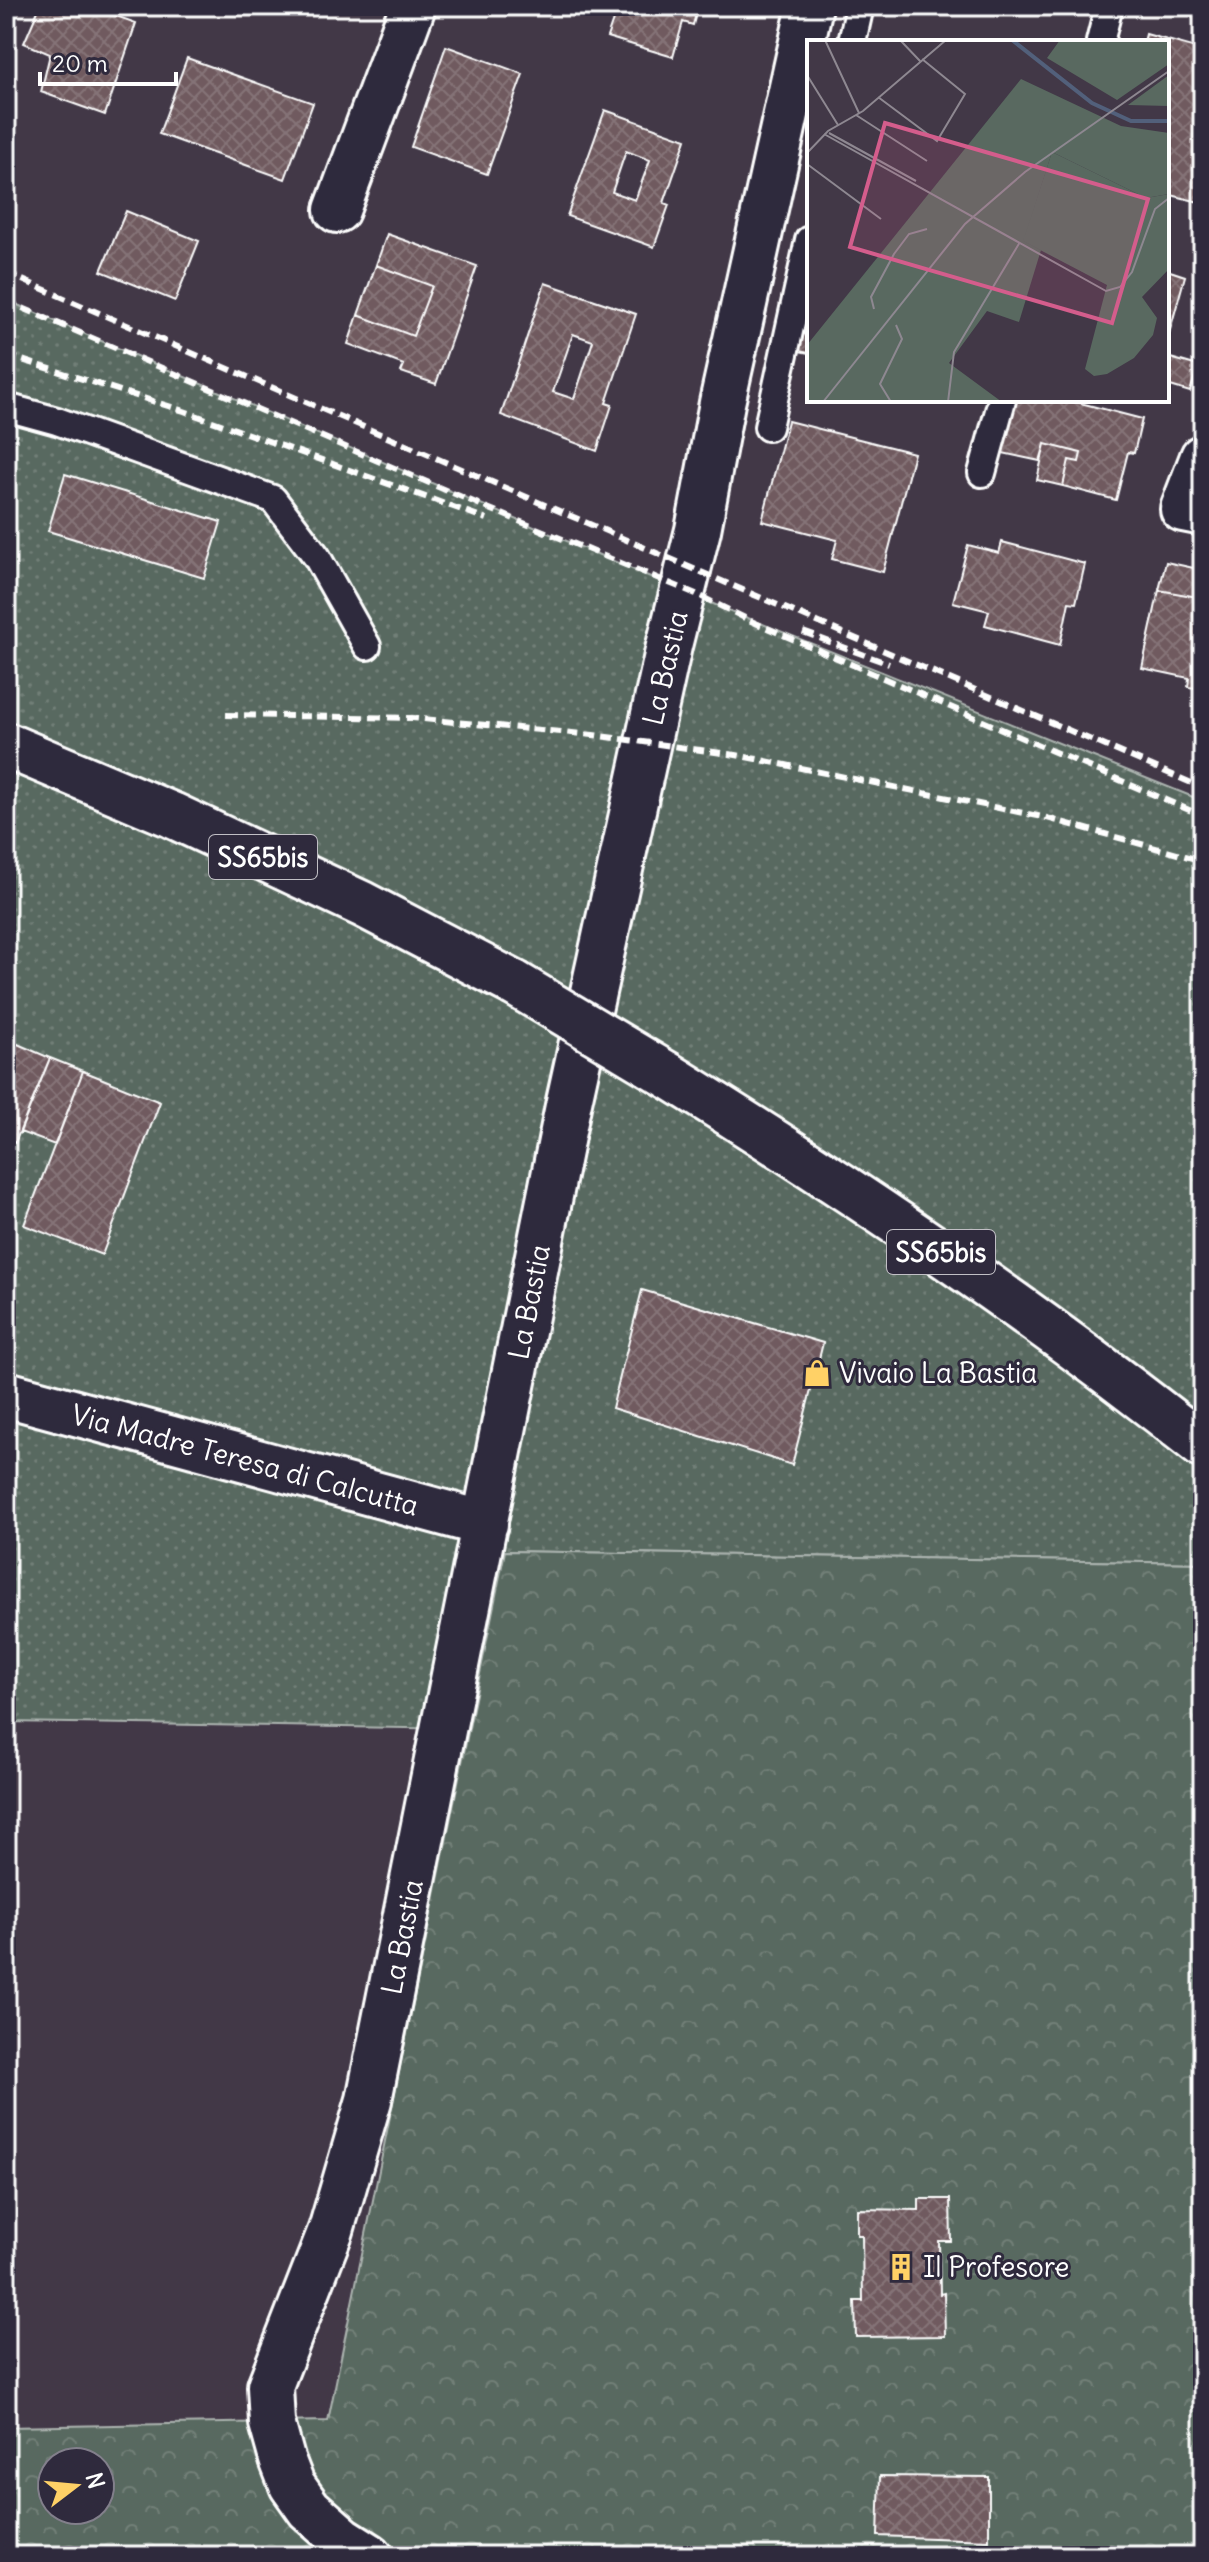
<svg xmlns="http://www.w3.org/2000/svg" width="1209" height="2562" viewBox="0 0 1209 2562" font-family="Delius,sans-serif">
  <defs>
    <pattern id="grass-dots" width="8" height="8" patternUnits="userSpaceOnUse" patternTransform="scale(2)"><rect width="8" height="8" fill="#596960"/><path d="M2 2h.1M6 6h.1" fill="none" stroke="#728078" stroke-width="1.8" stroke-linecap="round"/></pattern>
    <pattern id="forest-crowns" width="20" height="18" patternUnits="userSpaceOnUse" patternTransform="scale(2)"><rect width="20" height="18" fill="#596960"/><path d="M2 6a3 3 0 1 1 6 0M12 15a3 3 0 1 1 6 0" fill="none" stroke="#728078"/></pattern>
    <pattern id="building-cross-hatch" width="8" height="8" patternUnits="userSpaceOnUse" patternTransform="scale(2)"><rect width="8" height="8" fill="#705a5f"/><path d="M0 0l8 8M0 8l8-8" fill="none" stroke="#857377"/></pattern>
  </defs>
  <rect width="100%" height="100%" fill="#423847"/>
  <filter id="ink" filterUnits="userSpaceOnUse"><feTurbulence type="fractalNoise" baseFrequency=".0125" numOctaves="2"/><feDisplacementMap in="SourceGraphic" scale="16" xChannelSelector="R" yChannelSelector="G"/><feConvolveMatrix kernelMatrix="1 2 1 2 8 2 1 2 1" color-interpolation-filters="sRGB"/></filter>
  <g filter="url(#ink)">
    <!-- grass -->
    <path fill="url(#grass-dots)" stroke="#acb4b0" stroke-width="2" d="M6,300L718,606L1203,801V1563L505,1551L469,1729L6,1722Z"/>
    <!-- forest -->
    <path fill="url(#forest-crowns)" stroke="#acb4b0" stroke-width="2" fill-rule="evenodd" d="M505,1551L1203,1563V2556H6V2427L328,2421ZM52,2462H100V2510H52Z"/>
    <!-- building -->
    <path fill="url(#building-cross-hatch)" stroke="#fff" stroke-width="2" fill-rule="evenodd" d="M40,6H88L136,23L105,115L41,92L50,54L24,43Z
      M618,6H698L693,25L683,22L673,57L607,37Z
      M1146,34L1203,50V203L1167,194V42H1144Z
      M446,46L523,74L487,174L411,147Z
      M187,58L313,103L285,179L159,134Z
      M605,110L686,139L664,203L669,205L654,247L567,216ZM626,151L650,160L635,200L612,192Z
      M126,211L199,241L175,301L101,271Z
      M387,234L477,266L436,384L401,372L404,365L348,344L358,315L413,336L432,286L376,265Z
      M376,265L432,286L413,336L358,315Z
      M1167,270L1185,276L1167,341Z
      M545,283L636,314L606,403L612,405L597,451L501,415ZM573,334L593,341L574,399L553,392Z
      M809,314V353L799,351Z
      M1167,357L1198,366L1190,392L1167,385Z
      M1009,400H1069L1142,419L1134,453L1128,452L1116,500L1063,486L1069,460L1079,462L1081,453L1045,444L1040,461L998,452Z
      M788,421L914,453L883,572L832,559L837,540L762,521Z
      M1045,444L1081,453L1079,462L1069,460L1063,486L1037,480Z
      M65,474L221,522L204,578L48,531Z
      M1002,542L1085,564L1076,603L1069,602L1060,645L985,625L989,611L953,602L968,545L999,553Z
      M1166,562L1203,570V598L1159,590Z
      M1159,590L1203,598V689L1188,687L1189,678L1142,668Z
      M6,1039L50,1058L15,1143L6,1139Z
      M50,1058L83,1071L55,1145L20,1132Z
      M83,1071L160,1102L102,1255L24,1225Z
      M642,1290L823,1343L792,1465L612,1408Z
      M919,2199H950L951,2241H939L940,2294L944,2293L945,2336L856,2337L855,2301H863L862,2235H857V2209L919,2210Z
      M880,2476L989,2477V2540L878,2536Z"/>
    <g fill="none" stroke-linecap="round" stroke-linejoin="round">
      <!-- lane casing -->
      <g stroke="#fff" stroke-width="32">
        <path id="lane" d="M852,42L860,6
          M1100,42L1109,6
          M6,407L57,421L273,499L317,557L367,646
          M768,427L809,240
          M982,473L1002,400"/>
      </g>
      <!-- street casing -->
      <g stroke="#fff" stroke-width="50">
        <path id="street" d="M337,210L413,6
          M1203,457L1183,509L1203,513
          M6,1394L485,1524
          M370,2556L343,2539L309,2509L292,2485L282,2459L272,2423L270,2386L331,2230L369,2100L568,1106L669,646L698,530L722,403L810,6"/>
      </g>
      <!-- primary casing -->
      <g stroke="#fff" stroke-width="50">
        <path id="primary" d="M6,745L172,815L362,904L514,983
          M668,1075C852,1189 1033,1311 1203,1446"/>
      </g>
      <!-- lane -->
      <use href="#lane" stroke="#2f2a3d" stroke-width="26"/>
      <!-- street -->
      <use href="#street" stroke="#2f2a3d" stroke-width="44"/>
      <!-- primary -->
      <use href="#primary" stroke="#2f2a3d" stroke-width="44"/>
      <!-- rail -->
      <path stroke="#fff" stroke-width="6" stroke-dasharray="12 6" stroke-linecap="butt" d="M6,273L1203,788
        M6,301L485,507L696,594L751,621L1203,816
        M6,355L184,411L487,519
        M803,632L889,664
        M226,715L412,718L593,735L736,755L1043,817L1203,861"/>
      <!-- primary-bridge casing -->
      <g stroke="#fff" stroke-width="50" stroke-linecap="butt">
        <path id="primary-bridge" d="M514,983L668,1075"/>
      </g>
      <!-- primary-bridge -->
      <use href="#primary-bridge" stroke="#2f2a3d" stroke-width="44"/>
    </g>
  </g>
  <!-- icons -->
  <defs>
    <g id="shop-bare" transform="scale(2.16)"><path d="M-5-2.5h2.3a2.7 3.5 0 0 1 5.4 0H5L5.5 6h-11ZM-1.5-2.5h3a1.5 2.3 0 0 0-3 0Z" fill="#ffd166" stroke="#2f2a3d" stroke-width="2.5" paint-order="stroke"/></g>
    <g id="building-bare" transform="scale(2.16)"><path d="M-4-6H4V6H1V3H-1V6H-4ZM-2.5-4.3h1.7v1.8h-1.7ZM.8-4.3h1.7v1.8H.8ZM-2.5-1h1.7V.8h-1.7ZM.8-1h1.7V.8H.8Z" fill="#ffd166" stroke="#2f2a3d" stroke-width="2.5" paint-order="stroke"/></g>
  </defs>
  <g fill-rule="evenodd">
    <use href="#shop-bare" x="817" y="1373"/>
    <use href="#building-bare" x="901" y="2267"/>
  </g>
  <g text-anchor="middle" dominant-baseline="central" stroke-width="6" stroke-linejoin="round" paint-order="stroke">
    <!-- shield labels -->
    <g fill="#2f2a3d" stroke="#c1bfc5" stroke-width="2">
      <rect x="209" y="835" width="108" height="44" rx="6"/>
      <rect x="887" y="1230" width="108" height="44" rx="6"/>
    </g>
    <g font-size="26" font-weight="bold" fill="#fff">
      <text x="263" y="857">SS65bis</text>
      <text x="941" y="1252">SS65bis</text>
    </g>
    <!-- street labels -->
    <g font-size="28" fill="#fff" stroke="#2f2a3d">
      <text transform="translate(665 668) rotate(-77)">La Bastia</text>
      <text transform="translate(529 1302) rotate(-79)">La Bastia</text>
      <text transform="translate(245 1460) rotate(15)">Via Madre Teresa di Calcutta</text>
      <text transform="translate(402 1937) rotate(-79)">La Bastia</text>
    </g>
    <!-- poi labels -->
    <g font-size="28" fill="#fff" stroke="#2f2a3d" text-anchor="start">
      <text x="839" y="1373">Vivaio La Bastia</text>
      <text x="923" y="2267">Il Profesore</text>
    </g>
  </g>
  <!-- overview -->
  <g transform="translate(807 40)">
    <rect width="362" height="362" fill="#423847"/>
    <path d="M253,0H362V24L310,60L240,18ZM362,35V66L321,65ZM214,39L314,86L362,93V154L339,158L245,112L217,201L234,210L212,282L180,271L142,323L195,362H0V305Z" fill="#596960"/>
    <path d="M245,112L339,158L362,154V229L335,257L350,278L346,295L327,318L300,334L287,336L278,329L300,245L216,201Z" fill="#596960"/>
    <path fill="none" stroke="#52607b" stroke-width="4" d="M205,0L285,63L324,81H362"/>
    <path fill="none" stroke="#8e8891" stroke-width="2" d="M18,0L52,73M93,0L113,21M0,35L31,85M71,57L130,101L158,54L115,19M49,75L120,121M22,93L109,141M17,94L299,251L313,247L325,232L348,169L362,158M0,113L21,91L56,71L139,0M0,124L74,179M67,269L64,257L87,214L102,194L120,189M16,362L158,184L218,132L362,31M84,362L73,344L95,299L89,285M141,362L147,312L213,202"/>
    <path fill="#d45d8c" fill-opacity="0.15" stroke="#d45d8c" stroke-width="4" d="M78,83L341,159L305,283L43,207Z"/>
    <rect width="362" height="362" fill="none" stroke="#fff" stroke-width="4"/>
  </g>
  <!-- margin -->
  <rect width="1209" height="2562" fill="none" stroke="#2f2a3d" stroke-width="32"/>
  <rect x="16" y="16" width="1177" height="2530" fill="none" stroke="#fff" stroke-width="3" filter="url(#ink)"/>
  <!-- north arrow -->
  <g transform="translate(76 2486) rotate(74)"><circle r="38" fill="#2f2a3d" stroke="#827f8b" stroke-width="2"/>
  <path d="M0-6L14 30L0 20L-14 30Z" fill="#ffd166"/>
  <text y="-12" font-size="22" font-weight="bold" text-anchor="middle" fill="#ffffff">N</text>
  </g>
  <!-- scale -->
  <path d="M40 72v12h136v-12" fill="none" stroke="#ffffff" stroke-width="4"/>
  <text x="52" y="72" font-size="24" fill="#ffffff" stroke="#2f2a3d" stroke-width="6" paint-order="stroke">20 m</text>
</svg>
